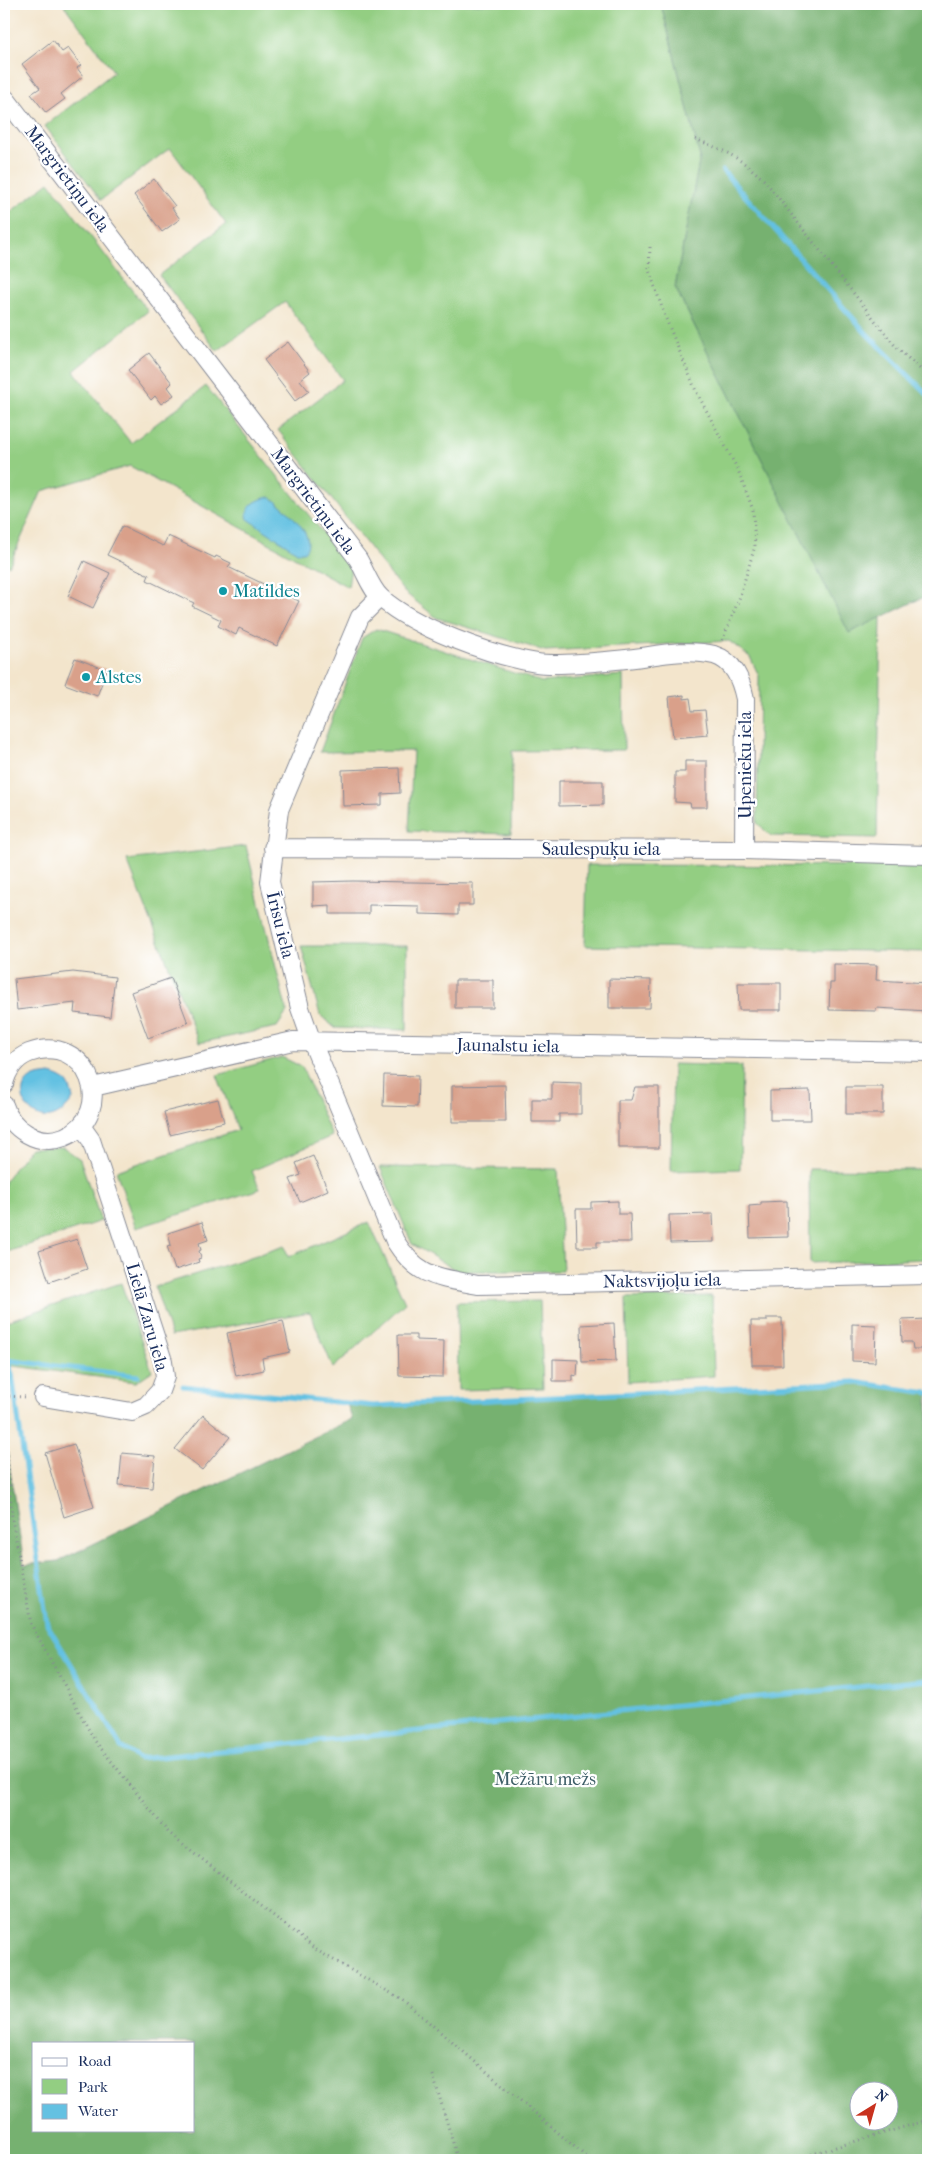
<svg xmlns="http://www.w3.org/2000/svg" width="932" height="2164" viewBox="0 0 932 2164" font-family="'IM FELL French Canon',serif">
  <rect width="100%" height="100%" fill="#fff"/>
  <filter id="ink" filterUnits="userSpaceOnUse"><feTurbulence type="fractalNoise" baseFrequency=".02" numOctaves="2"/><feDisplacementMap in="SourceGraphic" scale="10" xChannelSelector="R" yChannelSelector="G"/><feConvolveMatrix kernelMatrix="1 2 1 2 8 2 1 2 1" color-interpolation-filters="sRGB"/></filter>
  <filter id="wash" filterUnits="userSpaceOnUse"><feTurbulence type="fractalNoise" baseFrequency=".0096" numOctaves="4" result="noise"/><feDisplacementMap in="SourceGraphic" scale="20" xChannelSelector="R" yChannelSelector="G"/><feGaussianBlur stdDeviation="1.12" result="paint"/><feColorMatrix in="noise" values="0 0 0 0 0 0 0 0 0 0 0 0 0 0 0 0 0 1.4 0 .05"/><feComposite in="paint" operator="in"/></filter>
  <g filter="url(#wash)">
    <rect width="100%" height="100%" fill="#f3e5cc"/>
    <!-- green -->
    <path fill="#93ce82" stroke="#577e70" d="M63,4H661L700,157L675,287L849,632L881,617L877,838L771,836L757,823L759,676L750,657L729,641L545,651L437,618L404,592L278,430L343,380L285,302L217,351L159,275L226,224L170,148L101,200L45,126L114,72Z
      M49,182L148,311L74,371L131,443L206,386L351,568L348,587L130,466L42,491L9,566L4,563V217Z
      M376,629L542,682L623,675L624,750L512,751L511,834L409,831L413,751L320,752L362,638Z
      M246,846L287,1012L277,1027L199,1043L127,860Z
      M587,865L928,866V952L585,946Z
      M301,946H407V1030L335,1028L320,1015Z
      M282,1057L302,1067L332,1136L252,1171L260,1189L136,1228L116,1171L238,1130L217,1075Z
      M673,1064L742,1066L740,1169L671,1171Z
      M63,1147L80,1159L101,1221L4,1253V1182L30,1148Z
      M380,1167L558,1169L563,1271H457L412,1244Z
      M809,1169L928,1170V1259L810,1263Z
      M369,1222L405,1303L333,1368L310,1312L171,1336L155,1287L285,1246L288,1257Z
      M121,1283L152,1371L136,1382L7,1365L4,1362V1322Z
      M712,1296L714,1376L628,1382L626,1298Z
      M540,1301L543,1388L458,1390L457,1302Z"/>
    <!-- forest -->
    <path fill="#76b170" stroke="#487067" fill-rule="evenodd" d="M661,4H928V595L849,633L675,287L700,157Z
      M854,1382L928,1393V2160H4V1429L24,1565L58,1561L352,1419L347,1404L373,1406ZM34,2043H194V2130H34ZM860,2092H890V2122H860Z"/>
    <!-- water -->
    <path fill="#64c1e2" stroke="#4078a0" d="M270,497C282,505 320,537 304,552H297L248,519C243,507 259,498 270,497Z
      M50,1074C66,1078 70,1083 73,1099C42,1146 3,1090 34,1077C39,1075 45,1075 50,1074Z"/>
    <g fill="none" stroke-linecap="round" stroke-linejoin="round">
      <!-- stream -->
      <path stroke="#64c1e2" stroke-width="5" d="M723,171L866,333L928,395
        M4,1352L12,1374L47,1624L121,1747L139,1759L928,1680
        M6,1360L138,1376
        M183,1386L373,1406L854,1382L928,1393"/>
    </g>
    <g id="blocks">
      <!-- building -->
      <path fill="#d9a08a" d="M53,40L62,52L68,48L81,65L77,68L83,76L61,94L65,99L46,113L31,94L40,88L22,64Z
        M154,179L175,206L172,208L180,219L162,232L134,195Z
        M288,342L310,372L300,380L309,391L295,401L264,360Z
        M149,353L172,383L168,387L174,395L161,404L155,396L151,400L128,370Z
        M122,526L163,546L168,536L215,558L216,556L231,563L228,567L299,601L277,646L239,628L236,635L218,626L221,620L192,606L194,603L147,580L149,575L107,555Z
        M84,561L110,573L93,608L68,596Z
        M75,658L107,670L97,696L65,684Z
        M684,695V699L690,698L692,711L705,710L708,735L673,738L669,697Z
        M685,761H707V807H691L690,803L675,802V772H685Z
        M399,768L400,793L382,794V805L343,806L342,770Z
        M559,781H603V805L559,806Z
        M353,881L473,883V905H458V915L419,914V906L369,905V914H330V905L313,906V882Z
        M834,964L877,965L876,980L928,983V1011L876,1008V1011L829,1010L830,983H834Z
        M73,972L115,977L110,1017L74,1013L75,1003L17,1010L14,979Z
        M171,978L188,1023L148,1038L131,992Z
        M609,979L651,980L650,1008H609Z
        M455,980H493V1008H455Z
        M738,983H781V1010H739Z
        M384,1075L418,1076L417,1107L383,1106Z
        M552,1082L581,1083V1114H559V1122H532V1099H552Z
        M505,1085L506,1122H452V1086Z
        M635,1087H659V1148H618V1100H631Z
        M846,1087H883V1114H846Z
        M810,1090L811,1120H770V1091Z
        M218,1099L224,1122L170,1135L164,1112Z
        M313,1156L328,1190L300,1202L290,1179L301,1175L296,1163Z
        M618,1201V1214H630L631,1242H597V1247H577L576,1209H591V1202Z
        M787,1201L788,1237L750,1238L749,1206L761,1205V1202Z
        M713,1214L714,1242L670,1243L669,1215Z
        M202,1222L208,1240L199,1243L201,1250L199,1251L201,1258L198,1259L199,1262L175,1270L167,1246L171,1245L168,1233Z
        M77,1239L87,1269L49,1282L39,1251Z
        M767,1318H782L783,1365H752L751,1321H767Z
        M928,1319V1349H913L912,1342H902L901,1320Z
        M283,1321L290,1352L262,1358L264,1370L236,1376L227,1333Z
        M614,1323L616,1361L582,1362L581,1325Z
        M852,1324L876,1325L875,1362L852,1361Z
        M398,1335H416V1340L444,1341L443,1377L399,1376Z
        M553,1359L578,1360L577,1376L573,1375V1381H553Z
        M203,1415L230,1437L202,1470L175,1449Z
        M74,1444L94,1507L64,1517L45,1453Z
        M122,1453L155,1456L152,1488L119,1485Z"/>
    </g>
  </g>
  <g filter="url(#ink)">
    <use href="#blocks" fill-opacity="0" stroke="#878a95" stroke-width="1"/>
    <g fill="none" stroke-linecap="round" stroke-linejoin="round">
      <!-- minor casing -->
      <g stroke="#878a95" stroke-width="20">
        <path id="minor" d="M6,99L358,559C365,571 371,589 381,598C415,628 493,656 537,663C555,666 596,662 616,660C647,658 683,647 714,655C734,661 741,680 745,699L744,850
          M380,597L360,617L279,810L270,882L300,1008L312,1042L395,1241C418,1278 438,1277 478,1285L928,1275
          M273,848L744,850L928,855
          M4,1084C7,1070 16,1058 29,1053C88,1031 119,1114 64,1137C38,1147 11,1129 4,1105
          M93,1087L293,1041L928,1052
          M43,1397L132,1412L146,1406L160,1391L165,1377L163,1361L91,1140L81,1126"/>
      </g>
      <!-- path -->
      <path stroke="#878a95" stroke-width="3" stroke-dasharray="1 4" stroke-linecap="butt" d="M695,139C726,151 741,158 765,181L896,347L928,376
        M650,247L649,270L666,319L696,391L738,470L753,510L755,546L739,599L722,641
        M4,1396L27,1397
        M4,1410L12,1518L31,1624L95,1741L168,1832L318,1951L403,2000L590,2160
        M433,2075L458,2160
        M792,2160L928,2120"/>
      <!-- minor -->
      <use href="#minor" stroke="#fff" stroke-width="18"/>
    </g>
  </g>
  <!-- markers -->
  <g fill="#0f9aa8" stroke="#fff" stroke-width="2">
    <circle cx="223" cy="591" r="5"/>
    <circle cx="86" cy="677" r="5"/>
  </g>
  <g text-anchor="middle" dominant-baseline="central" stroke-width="4.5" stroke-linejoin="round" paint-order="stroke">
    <!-- street labels -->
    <g font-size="18" fill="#1b2f5e" stroke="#fff">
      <text transform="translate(67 179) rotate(53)">Margrietiņu iela</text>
      <text transform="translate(313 501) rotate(53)">Margrietiņu iela</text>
      <text transform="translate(745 765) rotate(-90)">Upenieku iela</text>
      <text x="601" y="849">Saulespuķu iela</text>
      <text transform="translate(280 925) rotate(76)">Īrisu iela</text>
      <text transform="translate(508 1046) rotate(1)">Jaunalstu iela</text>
      <text transform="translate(662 1281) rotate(-1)">Naktsvijoļu iela</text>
      <text transform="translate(147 1317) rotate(74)">Lielā Zaru iela</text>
    </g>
    <!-- culture labels -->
    <g font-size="18" fill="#0d838f" stroke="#fff" text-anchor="start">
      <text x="233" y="591">Matildes</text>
      <text x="96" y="677">Alstes</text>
    </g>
    <!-- park labels -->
    <g font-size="18" fill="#3f5f69" stroke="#fff">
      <text x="545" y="1779">Mežāru mežs</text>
    </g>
  </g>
  <!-- margin -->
  <rect width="932" height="2164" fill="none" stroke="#fff" stroke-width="20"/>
  <!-- legend -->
  <rect x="32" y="2042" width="162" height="90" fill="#ffffff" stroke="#a4acbf"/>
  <rect x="42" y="2058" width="25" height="8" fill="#ffffff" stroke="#a4acbf"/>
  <text x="78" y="2066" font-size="15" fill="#1b2f5e">Road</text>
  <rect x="42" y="2079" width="25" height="15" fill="#93ce82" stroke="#a4acbf"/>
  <text x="78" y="2092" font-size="15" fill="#1b2f5e">Park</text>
  <rect x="42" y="2104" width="25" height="15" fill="#64c1e2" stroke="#a4acbf"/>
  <text x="78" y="2116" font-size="15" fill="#1b2f5e">Water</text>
  <!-- north arrow -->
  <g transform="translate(874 2106) rotate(37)"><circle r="24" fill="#ffffff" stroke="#a4acbf"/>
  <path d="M0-4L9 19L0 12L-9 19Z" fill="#c8321e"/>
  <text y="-8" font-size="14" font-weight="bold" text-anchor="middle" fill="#1b2f5e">N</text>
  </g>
</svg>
